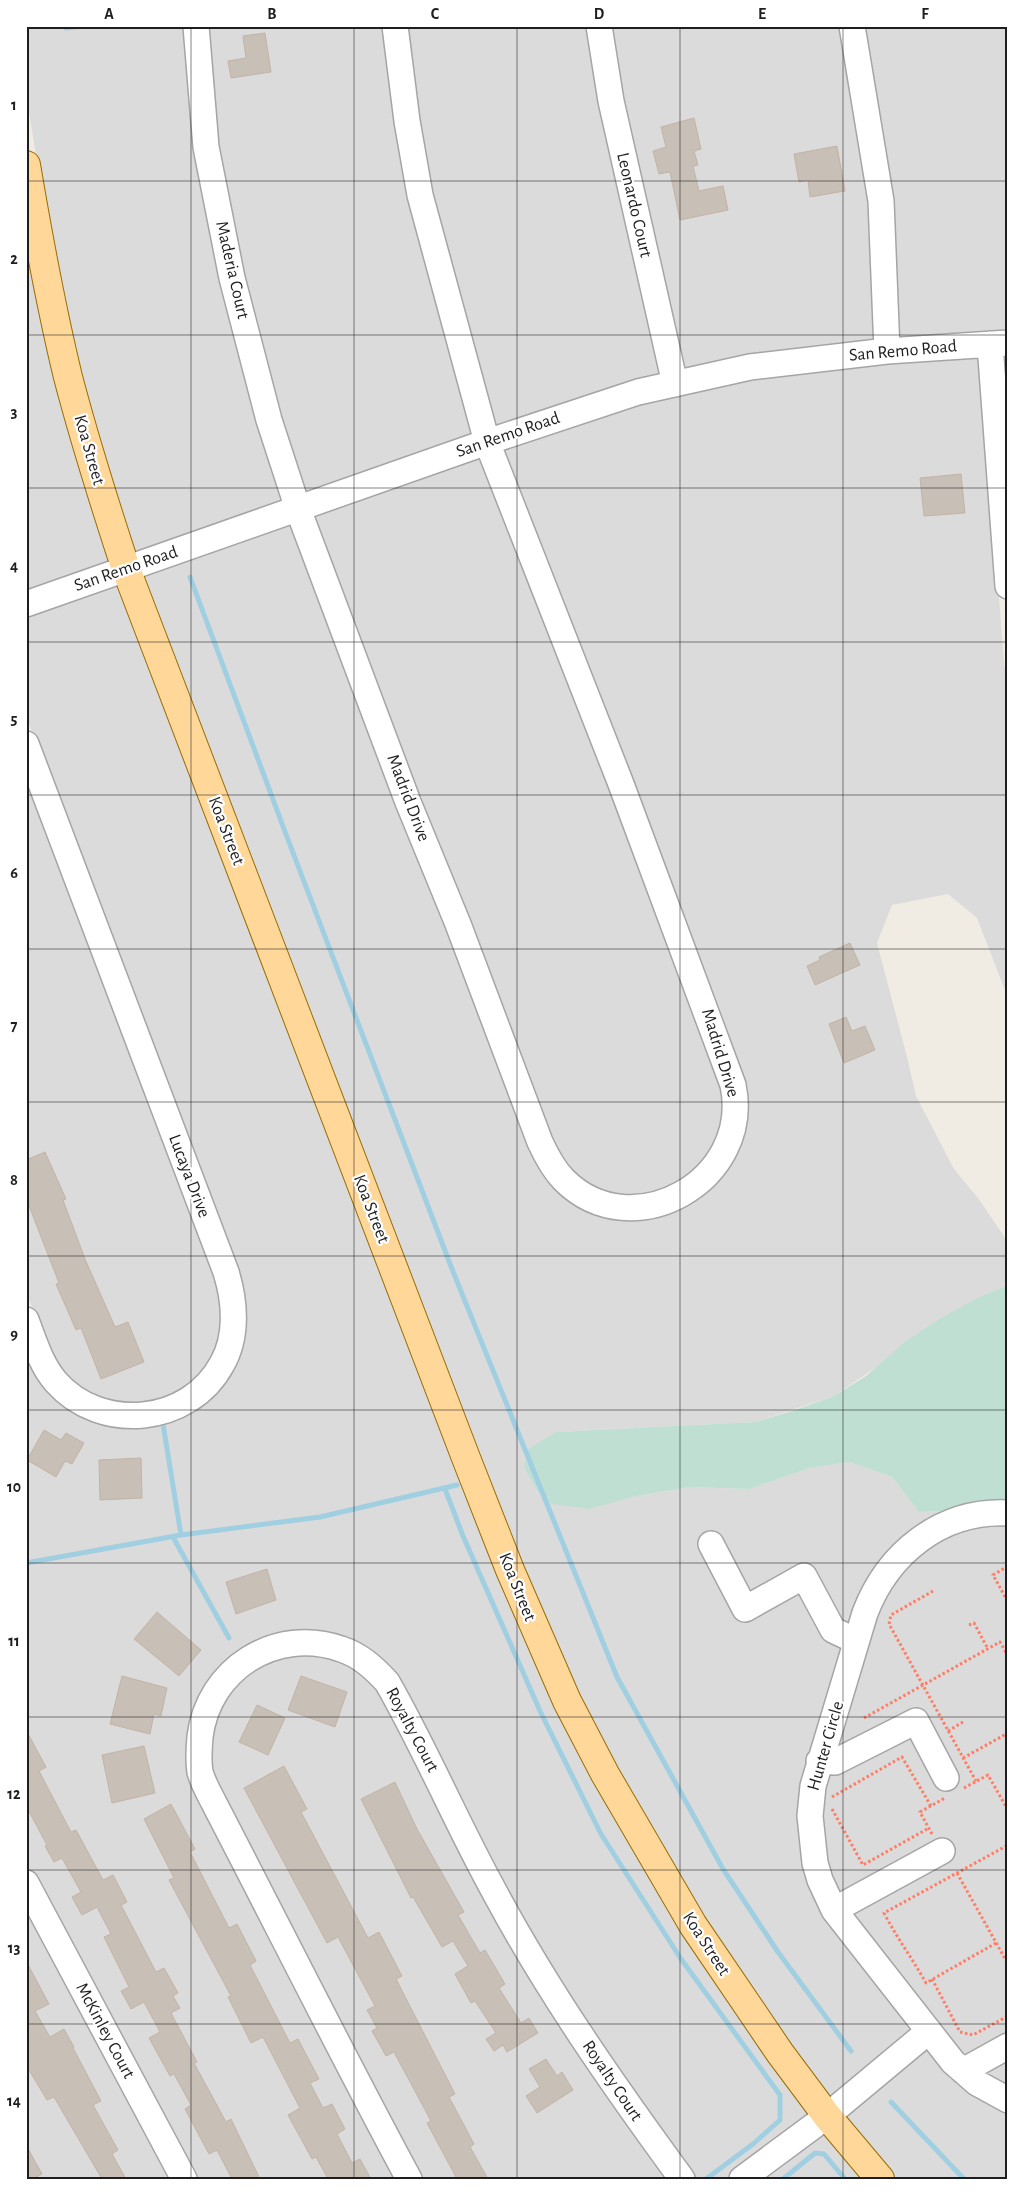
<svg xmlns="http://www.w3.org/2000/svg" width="1034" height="2205" viewBox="0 0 1034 2205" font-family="'Alegreya Sans',sans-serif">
  <rect width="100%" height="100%" fill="#f0ece3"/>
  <!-- residential -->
  <path fill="#dcdbdb" d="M26,26H186L286,503L132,557L105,471L52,258L26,93Z
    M205,26H385L475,436L304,497L278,417L241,276L216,145Z
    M405,26H589L663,377L494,430L430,193Z
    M608,26H842L871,203L877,343L682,373L620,99Z
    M862,26H1008V334L896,342Z
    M26,225L114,564L26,594Z
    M980,354L1004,662L1008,685V998L977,918L948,894L892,905L877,943L907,1057L916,1096L954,1169L978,1198L1008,1242V1285L977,1298L834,1396L755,1422L556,1432L524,1468L538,1492L590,1509L637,1496L689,1487L749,1489L810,1468L849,1462L892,1477L919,1512L961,1510L851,1628L840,1623L812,1572L750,1596L715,1532L698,1541L737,1613L799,1589L845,1646L802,1849L916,2030L829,2102L789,2047L658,1848L548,1636L138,574L292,520L538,1161L645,1215L742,1132L499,447L639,401L751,376Z
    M480,453L612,788L724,1088L721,1138L687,1181L645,1197L604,1193L572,1174L556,1152L418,798L310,514Z
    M119,581L501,1574L814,2114L727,2179H694L625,2084L537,1947L395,1675L287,1635L192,1727L398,2179H195L26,1862V1348L83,1413L214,1390L235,1268L26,716V613Z
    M26,772L216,1275L223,1324L214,1361L179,1394L128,1408L93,1397L63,1375L49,1351L26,1292Z
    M1008,1522V2036L965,2060L848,1912L955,1854L947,1839L839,1897L829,1876L820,1830L827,1771L911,1733L941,1791L958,1781L925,1716L834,1753L880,1601L904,1564L955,1531Z
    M323,1653L366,1674L391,1709L669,2179H421L210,1769L214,1716L242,1675L276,1656Z
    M26,1904L173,2179H26Z
    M927,2045L958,2084L961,2082L1008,2110V2179H893L840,2116Z
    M1008,2056V2089L980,2072Z
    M825,2128L866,2179H757Z"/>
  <!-- wetland -->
  <path fill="#bfdfd2" d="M1008,1285V1499L961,1510L919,1512L892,1477L849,1462L810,1468L749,1489L689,1487L637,1496L590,1509L552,1504L538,1492L524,1468L528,1449L556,1432L755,1422L795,1410L834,1396L866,1376L906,1341L941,1318L977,1298Z"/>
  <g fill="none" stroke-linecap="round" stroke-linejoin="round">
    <!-- stream -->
    <path stroke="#a0cfe1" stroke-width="5" d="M66,26V28L85,26
      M190,577L287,837L452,1269L617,1677L723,1869L778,1952L851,2051
      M163,1424L181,1535
      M445,1489L463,1536L540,1711L601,1834L681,1959L780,2095V2120L753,2144L706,2179
      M173,1537L229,1638
      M26,1563L181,1535L320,1517L457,1485
      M891,2102L964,2179
      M783,2179L815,2153L824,2154L845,2179"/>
  </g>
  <!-- building -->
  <path fill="#c8bfb6" stroke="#c3b3a5" d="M265,33L271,72L231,78L228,61L246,58L243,36Z
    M694,118L701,149L694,151L698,165L693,166L699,191L723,186L728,210L680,220L670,172L659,174L653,151L666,147L661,127Z
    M837,146L845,191L810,197L808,180L799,182L794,154Z
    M961,474L965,513L924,516L920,478Z
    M850,943L860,965L815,985L807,966L820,960L819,957Z
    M846,1017L852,1031L865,1026L875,1050L844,1063L829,1024Z
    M45,1152L66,1199L63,1200L85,1259L115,1327L128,1322L144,1362L101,1379L81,1328L76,1330L56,1284L59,1283L26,1198V1160Z
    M44,1430L61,1440L66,1433L84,1443L72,1464L65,1461L56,1477L27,1460Z
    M141,1458L142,1498L100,1500L99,1460Z
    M267,1569L276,1600L236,1614L226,1582Z
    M157,1612L201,1650L179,1676L134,1639Z
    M122,1676L167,1688L161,1716L154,1714L150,1734L110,1724Z
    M301,1676L347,1692L335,1727L288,1710Z
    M257,1705L285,1718L268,1755L239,1742Z
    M26,1730L46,1767L39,1771L71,1832L76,1830L103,1880L113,1875L127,1902L121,1905L156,1972L164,1968L178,1993L173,1996L180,2008L171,2013L197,2062L194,2063L226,2122L231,2119L260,2179H232L217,2150L209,2154L185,2109L191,2105L174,2074L170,2076L149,2038L160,2032L144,2002L131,2009L121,1991L129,1987L104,1937L111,1934L97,1907L82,1915L72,1897L81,1892L62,1858L54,1862L45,1846L47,1845L26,1806Z
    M144,1746L155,1793L112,1803L102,1755Z
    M284,1766L307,1809L301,1812L368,1938L379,1932L402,1976L396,1979L455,2094L449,2097L474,2144L470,2147L488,2179H457L427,2123L431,2121L394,2052L386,2056L372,2031L377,2028L367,2010L375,2006L338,1937L327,1943L244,1788Z
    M395,1782L417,1829L464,1912L458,1915L480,1953L485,1950L505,1984L499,1988L521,2023L529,2018L538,2033L507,2052L503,2045L494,2051L486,2039L496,2033L475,2001L471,2003L455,1974L468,1966L453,1941L442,1947L413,1897L411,1898L361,1799Z
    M171,1804L195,1849L190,1852L229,1928L237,1924L256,1961L250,1965L290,2043L298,2039L319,2079L310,2083L323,2108L332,2104L345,2129L337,2134L352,2163L360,2159L371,2179H328L316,2157L312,2159L288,2115L300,2108L263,2037L251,2043L228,1997L231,1996L169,1880L174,1878L144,1819Z
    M26,1961L49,2004L35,2011L50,2037L64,2029L74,2047L73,2048L101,2101L93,2105L118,2150L112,2154L126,2179H102L54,2097L47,2100L26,2065Z
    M546,2059L557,2076L562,2072L573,2090L537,2113L526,2096L540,2087L529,2069Z
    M26,2145L42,2174L33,2179H26Z"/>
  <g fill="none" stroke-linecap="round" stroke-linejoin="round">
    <!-- minor casing -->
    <g stroke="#a5a5a5" stroke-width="28">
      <path id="minor" d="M196,26L206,147L232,278L269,420L298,509L408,802L458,924L540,1142C546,1155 554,1170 564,1180C632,1248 753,1181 733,1085L621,784L487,442L420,195L407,121L395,26
        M599,26L611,101L675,384
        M852,26L881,201L887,351
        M990,344L1008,586
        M26,604L487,442L638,392L750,367L887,351L1008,343
        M26,744L226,1272C235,1301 238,1336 222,1364C189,1425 101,1433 56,1382C41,1365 34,1341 26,1320
        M1008,1513C941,1510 888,1553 865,1613L813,1786L810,1816L815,1863L820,1880L834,1910L953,2062L977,2083L1008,2100
        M711,1544L745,1609L804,1576L833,1630L856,1641
        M819,1761L835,1762L916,1721L946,1778
        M26,1883L184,2179
        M834,1910L942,1851
        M963,2071L1008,2046
        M409,2179C342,2055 279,1928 214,1803C209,1793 203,1783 200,1772C198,1760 199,1748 200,1737C208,1669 276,1626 341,1649C360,1655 374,1668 387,1682C426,1750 456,1822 494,1891C548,1992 614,2086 682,2179
        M742,2179L827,2116L929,2031"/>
    </g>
    <!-- major casing -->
    <g stroke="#986d00" stroke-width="30">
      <path id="major" d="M26,165C38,236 51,307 68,377C85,442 105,505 126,569L466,1458L510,1570L567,1701L605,1774L693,1925L780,2053L827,2116L880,2179"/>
    </g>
    <!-- path -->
    <path stroke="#ff7d65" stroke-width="3" stroke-dasharray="2.5 2.5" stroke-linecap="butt" d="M1008,1566L993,1575L1008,1602
      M933,1591L891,1615L889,1624L976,1781
      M969,1625L974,1623L988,1649
      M864,1718L1000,1642L1008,1656
      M948,1731L963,1722
      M963,1758L1008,1733
      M964,1788L988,1775L1008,1810
      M832,1797L902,1757L931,1806
      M832,1809L863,1865L929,1828
      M932,1834L920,1812L945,1798
      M957,1873L1008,1964
      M996,1943L926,1983C912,1958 897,1938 884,1913L1008,1845
      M932,1979L960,2032L973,2035L1008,2016"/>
    <!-- minor -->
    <use href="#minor" stroke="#fff" stroke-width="25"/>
    <!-- major -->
    <use href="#major" stroke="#ffd899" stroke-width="28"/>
  </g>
  <!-- grid -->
  <path fill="none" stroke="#1e1e1e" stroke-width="1" stroke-opacity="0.55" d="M191,26V2179M354,26V2179M517,26V2179M680,26V2179M843,26V2179M26,181H1008M26,335H1008M26,488H1008M26,642H1008M26,795H1008M26,949H1008M26,1102H1008M26,1256H1008M26,1410H1008M26,1563H1008M26,1717H1008M26,1870H1008M26,2024H1008"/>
  <g text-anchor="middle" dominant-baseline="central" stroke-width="4.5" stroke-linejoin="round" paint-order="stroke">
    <!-- street labels -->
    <g font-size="18" fill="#1e1e1e" stroke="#fff">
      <text transform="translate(634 205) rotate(77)">Leonardo Court</text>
      <text transform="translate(232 270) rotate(77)">Maderia Court</text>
      <text transform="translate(903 351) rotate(-5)">San Remo Road</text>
      <text transform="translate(508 435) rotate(-19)">San Remo Road</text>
      <text transform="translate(89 450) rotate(74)">Koa Street</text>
      <text transform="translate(126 569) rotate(-19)">San Remo Road</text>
      <text transform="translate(408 798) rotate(69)">Madrid Drive</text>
      <text transform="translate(226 831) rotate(69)">Koa Street</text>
      <text transform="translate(720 1053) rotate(73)">Madrid Drive</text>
      <text transform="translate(189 1176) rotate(69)">Lucaya Drive</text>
      <text transform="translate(371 1209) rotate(69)">Koa Street</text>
      <text transform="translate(517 1587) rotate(68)">Koa Street</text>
      <text transform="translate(412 1730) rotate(62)">Royalty Court</text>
      <text transform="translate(826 1746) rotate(-74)">Hunter Circle</text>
      <text transform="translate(706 1944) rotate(57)">Koa Street</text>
      <text transform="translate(105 2031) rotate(62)">McKinley Court</text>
      <text transform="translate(612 2081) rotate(56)">Royalty Court</text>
    </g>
  </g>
  <!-- border -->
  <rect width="1034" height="2205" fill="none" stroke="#ffffff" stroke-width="55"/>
  <rect x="28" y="28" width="978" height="2150" fill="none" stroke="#1e1e1e" stroke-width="2"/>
  <g font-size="16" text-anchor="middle" font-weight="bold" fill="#1e1e1e">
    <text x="109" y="19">A</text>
    <text x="272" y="19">B</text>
    <text x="435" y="19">C</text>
    <text x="599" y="19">D</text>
    <text x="762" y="19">E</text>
    <text x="925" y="19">F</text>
    <text x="14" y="110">1</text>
    <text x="14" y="264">2</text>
    <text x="14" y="417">3</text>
    <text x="14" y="571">4</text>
    <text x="14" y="724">5</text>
    <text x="14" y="878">6</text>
    <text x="14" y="1031">7</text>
    <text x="14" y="1185">8</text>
    <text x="14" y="1339">9</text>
    <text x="14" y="1492">10</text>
    <text x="14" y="1646">11</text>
    <text x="14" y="1799">12</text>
    <text x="14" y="1953">13</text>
    <text x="14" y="2106">14</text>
  </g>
</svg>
